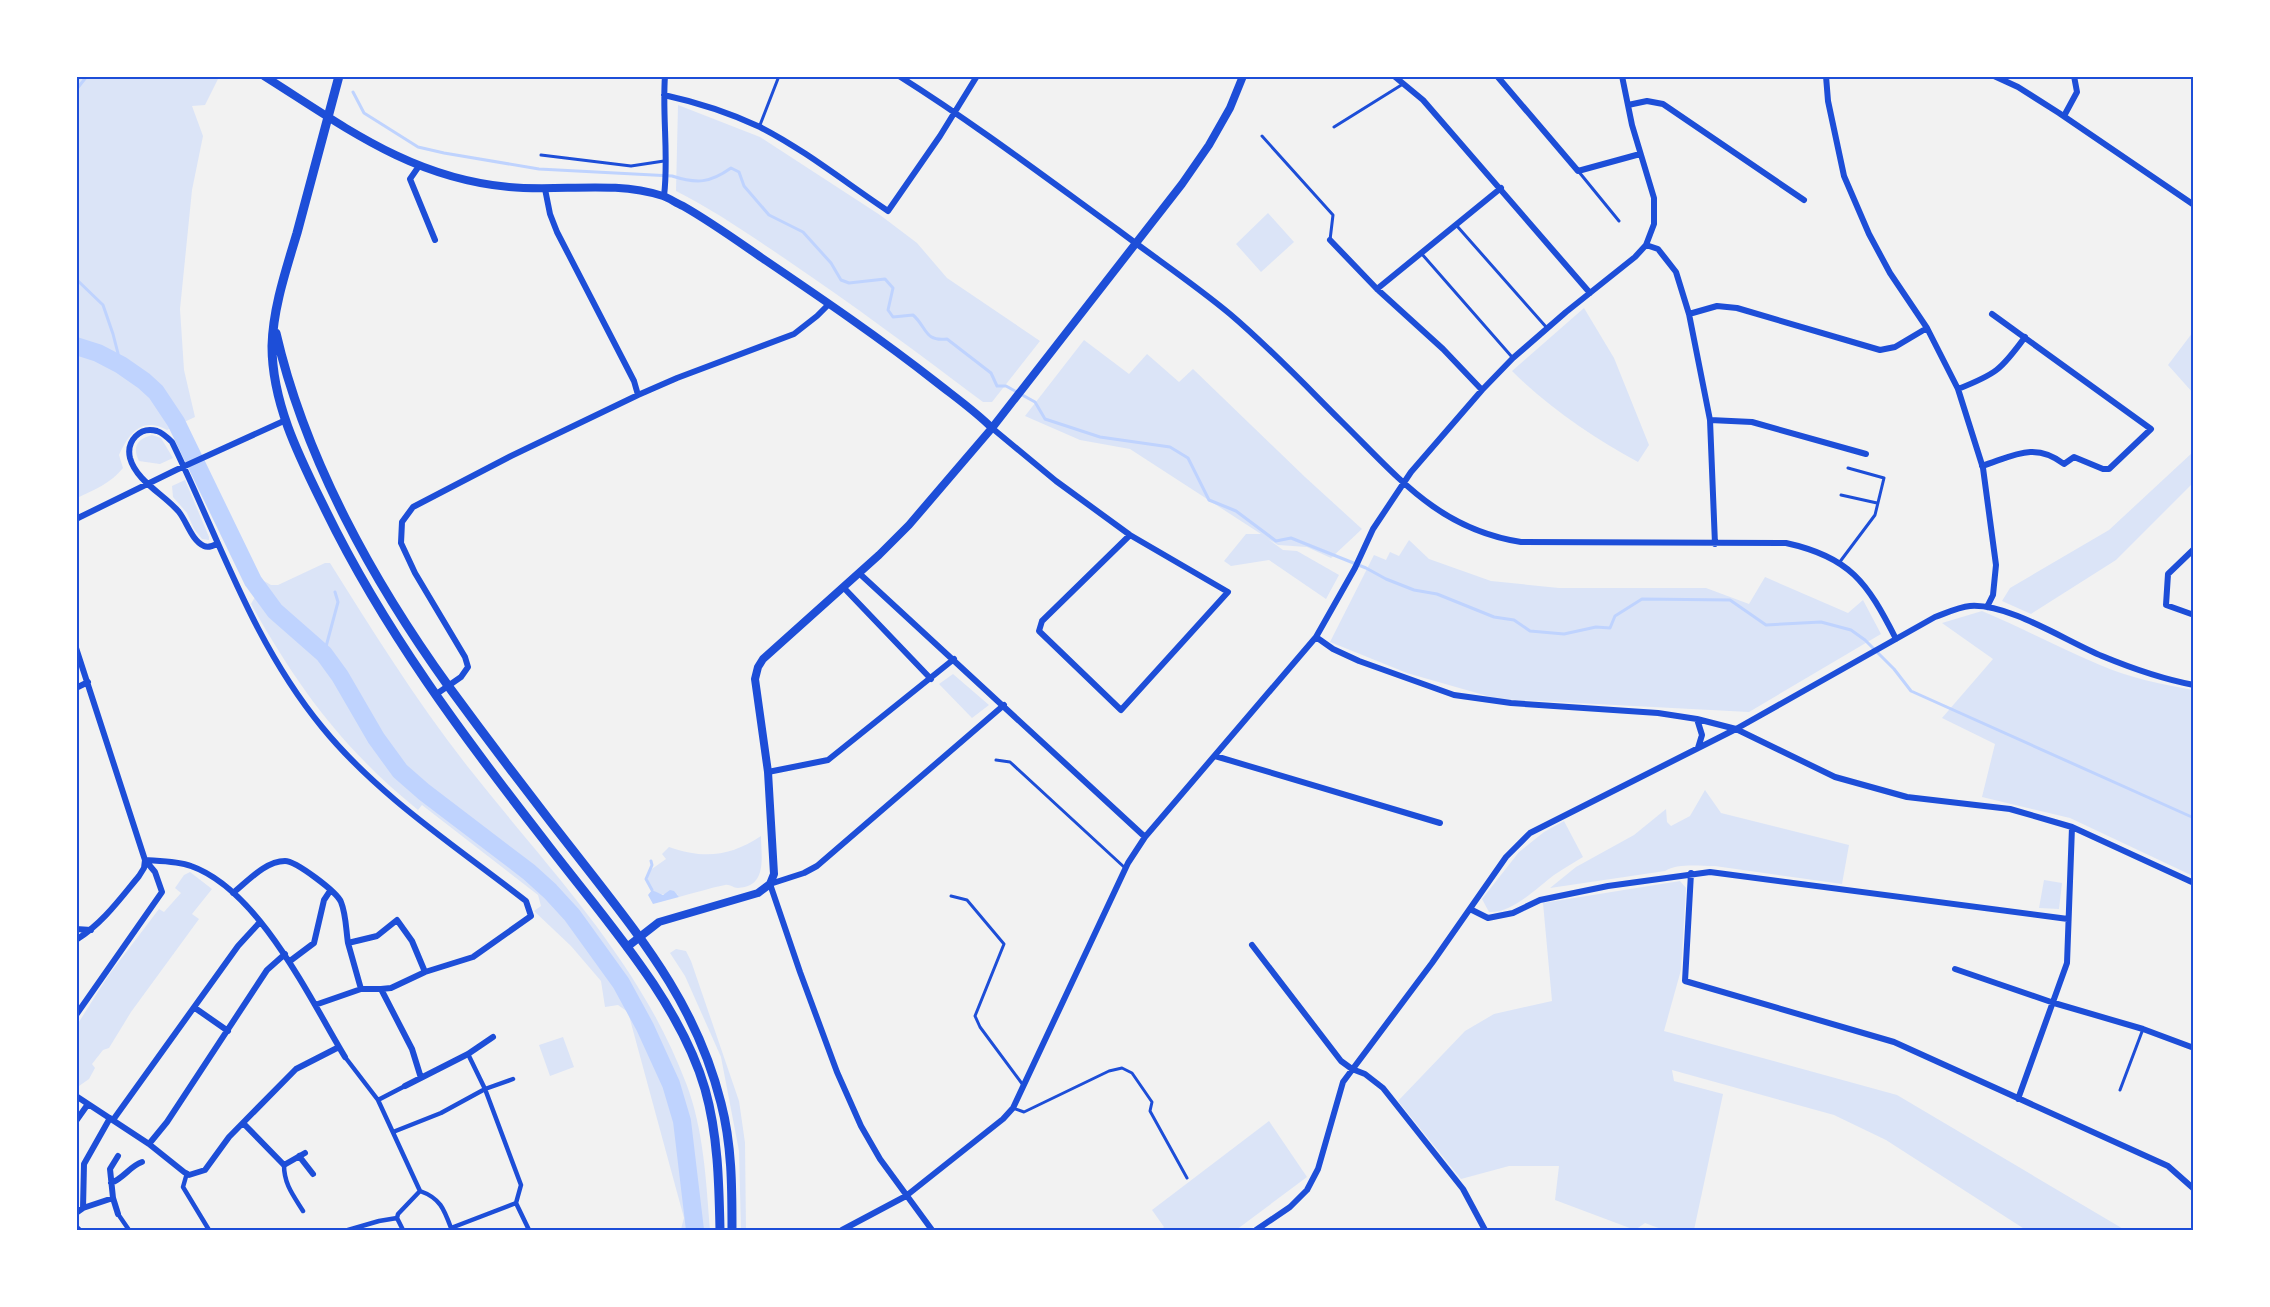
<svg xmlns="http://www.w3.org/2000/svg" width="2270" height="1307" viewBox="0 0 2270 1307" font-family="Commissioner,sans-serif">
  <rect width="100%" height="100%" fill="#f2f2f2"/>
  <!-- green -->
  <path fill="#dbe4f7" d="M76,77H219L205,105L192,106L203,136L192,190L180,309L184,370L195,417L167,430C142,416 129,433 119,455L123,468C111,483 94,490 77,498Z
    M678,105L760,137L880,215L917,243L947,278L1040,341L992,402H983C918,353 852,304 784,258C748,234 714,210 676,191Z
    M1268,213L1294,242L1261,272L1236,244Z
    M1584,308L1614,358L1649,445L1638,462C1594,438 1548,407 1512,371Z
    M2193,332V393L2168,365Z
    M1084,340L1129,374L1147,354L1179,382L1193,369L1305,477L1362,529L1331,558L1307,547L1278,545L1268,539L1283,550L1297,551L1339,575L1326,599L1269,560L1231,566L1224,561L1246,534H1261L1130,449L1080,440L1025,416Z
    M152,435L161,438L173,458L160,464L139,461C132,447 137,439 152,435Z
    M2193,452V483L2116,560L2031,614L2002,601L2010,588L2109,530Z
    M185,480L209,537V540L202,539L194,529L187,513L173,497L172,486Z
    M1409,540L1429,559L1491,581L1559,588H1706L1749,604L1765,577L1848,613L1863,600L1881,634L1749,712L1498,699L1407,673L1330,642L1374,555L1386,560L1390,552L1399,556Z
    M325,563H330C374,633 417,702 468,767C548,869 639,959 686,1083C704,1130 706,1181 710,1230H677L681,1229L684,1218L628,1012L618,1005L605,1007L601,981L571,946L534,911L541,906L538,895L422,805L418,810C343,749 298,688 251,604L264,581L271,585H278Z
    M1982,611C2022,628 2060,648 2100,665C2129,678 2162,684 2193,690V876L2070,818L1982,797L1995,744L1942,718L1993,659L1942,623Z
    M953,674L989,705L972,718L939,684Z
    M1705,790L1721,813L1849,845L1842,884L1715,866C1700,866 1677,863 1665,871L1550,888L1576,867L1634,835L1666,809L1667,822L1671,826L1690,816Z
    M1564,821L1583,857C1573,863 1563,869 1554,875C1537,888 1511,914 1489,912L1482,899L1519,852L1544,832Z
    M761,836C761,856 768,887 738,888C733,888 730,884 725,885C710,888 694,893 679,897L677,894C673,894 666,895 661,894C651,892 645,881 649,871L666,859L662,854L669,847C704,859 729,857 761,836Z
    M190,872L212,889L192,914L199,919L131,1012L109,1048L103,1050L92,1064L95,1068L89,1079L79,1086L76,1084L77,1025L108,976L159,909L164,912L181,893L175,888L184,875Z
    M2044,880L2062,883L2059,909L2039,908Z
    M1680,881L1686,888L1681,970L1664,1031L1897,1095L2125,1230H2026L1886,1140L1834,1115L1672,1070L1674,1081L1723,1094L1694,1230H1664L1645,1223L1635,1230L1555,1200L1559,1166H1509L1461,1179L1398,1101L1465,1031L1494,1014L1552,1001L1543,903Z
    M676,949L686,951L691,961L739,1101L745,1143L746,1230H741L739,1151L721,1057L685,976L670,953Z
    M563,1037L574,1067L550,1076L539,1045Z
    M1269,1121L1307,1177L1236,1230H1161L1164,1227L1152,1210Z"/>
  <!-- water -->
  <path fill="#bfd3fe" d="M652,890L663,895L670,890L674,891L679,897L653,904L648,895Z"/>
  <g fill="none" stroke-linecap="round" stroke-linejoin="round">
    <!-- stream -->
    <path stroke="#bfd3fe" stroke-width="3" d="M76,90L87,76
      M353,92L364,113L418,147L444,153L539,169L672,176C697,184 710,183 731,168L739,172L744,186L769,215L803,232L831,263L841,280L849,283L885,279L893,288L888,310L893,317L913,315C927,327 924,342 947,339L991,373L997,386H1006L1035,402L1045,419L1100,437L1170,447L1188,458L1209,500L1236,511L1276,541L1291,538L1366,568L1386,579L1414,590L1437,594L1494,617L1514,620L1530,631L1564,634L1596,627L1610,628L1615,616L1642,599L1730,600L1766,625L1821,622L1851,630L1865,640L1894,669L1911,691L2194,818
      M76,279L103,305L113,334L121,365
      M324,654L338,602L335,592
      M651,861L652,865L646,879L652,890"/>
    <!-- river -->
    <path stroke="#bfd3fe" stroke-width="18" d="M76,346L98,353L121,365L144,381L156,392L176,422L253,581L275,611L324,654L340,676L376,738L400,771L424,792L529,872L550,891L572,915L621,983L645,1027L671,1084L682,1121L695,1230"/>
    <!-- service -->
    <path stroke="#1d4ed8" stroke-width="3" d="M760,125L779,76
      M1334,127L1403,84
      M1262,136L1333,215L1330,240
      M541,155L631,166L664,161
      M1579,172L1619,221
      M1457,226L1547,328
      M1421,253L1512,357
      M1841,495L1877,503
      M1839,563L1875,515L1884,478L1848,468
      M996,760L1010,762L1124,867
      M951,896L967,900L1004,944L975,1016L980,1027L1023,1085
      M2120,1090L2143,1029
      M1013,1108L1024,1112L1109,1071L1122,1068L1132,1073L1152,1102L1150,1111L1187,1178"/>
    <!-- pedestrian -->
    <path stroke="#1d4ed8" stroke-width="4.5" d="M468,1054L485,1089L521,1185L516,1203L529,1230
      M345,1057L378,1100L420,1191L398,1214L397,1218
      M378,1100L405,1086
      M393,1132L441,1113L485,1089L513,1079
      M284,1165C284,1184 293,1195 303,1211
      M187,1173L183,1187L209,1230
      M420,1191C440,1198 444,1209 451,1228
      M118,1214L129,1230
      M397,1218L403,1230
      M76,1226L80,1230
      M348,1230L379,1221L397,1218
      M451,1230V1228L516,1203"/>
    <!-- minor -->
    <path stroke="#1d4ed8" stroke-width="6" d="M899,76C975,124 1045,177 1118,230C1155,258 1194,284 1230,314C1269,347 1305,385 1341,421C1398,477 1438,529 1521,542L1786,543C1850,557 1867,582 1896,639
      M1394,76L1423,100L1590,293
      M1497,76L1578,171L1640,154
      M1826,76L1828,101L1844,176L1869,234L1890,273L1927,328L1958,389L1983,468L1996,565L1993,595L1987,607
      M1994,76L2018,87L2059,113L2194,205
      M664,95C696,102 730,113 760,127C805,150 846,183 888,211L940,136L977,76
      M1628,105L1647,101L1663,104L1804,200
      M2064,116L2077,92L2074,76
      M419,166L410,179L435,240
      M545,189L550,214L557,232L634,381L638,395
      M664,196C669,156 662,116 665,76
      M1330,240L1377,289L1443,349L1482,390
      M1646,245L1658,249L1676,272L1689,314L1710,420L1715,544
      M1377,289L1501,188
      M1689,314L1717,306L1737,308L1880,350L1895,347L1927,328
      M1958,389C1996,374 2001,370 2025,337
      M1710,420L1752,422L1866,454
      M992,428L1056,481L1130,535L1228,592L1121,710L1039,631L1042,621L1130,535
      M1982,466C2013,456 2035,441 2064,464L2074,457L2103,469H2109L2151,429L1992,314
      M76,519L176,470L286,420
      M217,544C213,546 208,548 204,546C192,541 187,522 179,512C165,495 136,481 130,458C126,441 140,426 157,431C163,433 167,437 172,442C219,538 252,642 322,727C378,796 457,847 526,901L531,916L473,957L425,972L391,988L381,989
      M2194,549L2168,574L2166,605L2194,615
      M860,574L1145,837
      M844,588L931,679
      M1316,637L1333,649L1359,661L1454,695L1511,703L1658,713L1697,719L1736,729L1835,777L1907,797L2010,809L2072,827L2194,883
      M76,648L145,860L155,872L162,892L76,1015
      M76,688L88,682
      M435,695L461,677L468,667L465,657L415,573L401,543L402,522L413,507L511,456L638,395L677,378L794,334L817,316L829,304
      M1697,719L1702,735L1698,748
      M1215,756L1440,823
      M768,772L828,760L954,659
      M145,860C160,861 178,861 191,866C259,890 310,999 345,1057
      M1691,873L1685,981L1894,1042L2168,1166L2194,1189
      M233,893C247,882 265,861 285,861C296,861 337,892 341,902C346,914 346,930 348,943L377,936L397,920L412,941L425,972
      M1470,909L1488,918L1513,913L1540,900L1608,886L1710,872L2068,919
      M76,929L91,930
      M76,940C102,924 120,899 139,876L144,868L145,860
      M348,943L361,989
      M1252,945L1341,1061L1352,1069L1365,1074L1383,1088L1463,1189L1485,1230
      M290,961L314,943L324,900L330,891
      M1955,969L2054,1003L2143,1029L2194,1048
      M315,1005L361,989H381L412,1049L421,1078
      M195,1008L228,1031
      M405,1086L468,1054L493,1037
      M76,1096L149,1144L184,1172L189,1175L205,1170L229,1137L296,1069L339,1047
      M2018,1099L2067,963L2072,827
      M113,1120L238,946L260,922
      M76,1121L88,1104
      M243,1123L284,1165L305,1153
      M149,1144L167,1122L267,970L285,954
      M299,1156L313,1174
      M111,1183C124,1178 130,1166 142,1162
      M83,1208L84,1164L110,1118
      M76,1213L83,1208L113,1198
      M118,1214L113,1198L110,1169L118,1156
      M842,1230L906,1196L1003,1119L1013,1108L1128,863L1145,837L1316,637L1355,568L1373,529L1411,472L1482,390L1513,358L1566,312L1635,257L1646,245L1654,224V198L1632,125L1622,76
      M932,1230L880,1159L861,1126L837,1072L800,972L770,884L804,873L817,866L1004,705
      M1256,1230L1290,1207L1307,1190L1318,1169L1343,1082L1432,963L1506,857L1530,833L1736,729L1935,617C1946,613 1959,607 1970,606C2008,603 2066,641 2102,656C2131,668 2162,679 2194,685"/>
    <!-- secondary -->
    <path stroke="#1d4ed8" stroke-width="8" d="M264,76C345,127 411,178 509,187C561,192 612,180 663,196C669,198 676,203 683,206C711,222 736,240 762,258C821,298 880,338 936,382C955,397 975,411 992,428
      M627,947L659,922L758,893L770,884L774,874L768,772L755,679L758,667L763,659L879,555L909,525L992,428L1182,184L1209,145L1230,108L1243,76"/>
    <!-- primary -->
    <path stroke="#1d4ed8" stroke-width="9" d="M339,76C325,129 311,181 297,233C286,270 273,308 272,346C272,405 301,460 326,511C384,630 463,736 544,840C600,914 679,999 705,1089C718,1135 719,1183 720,1230
      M276,333C305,459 374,583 449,687C496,751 544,814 593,876C649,948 698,1011 721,1103C732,1145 732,1187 732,1230"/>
  </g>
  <!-- border -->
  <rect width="2270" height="1307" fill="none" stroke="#ffffff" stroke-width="156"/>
  <rect x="78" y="78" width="2114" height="1151" fill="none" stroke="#1d4ed8" stroke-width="2"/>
</svg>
